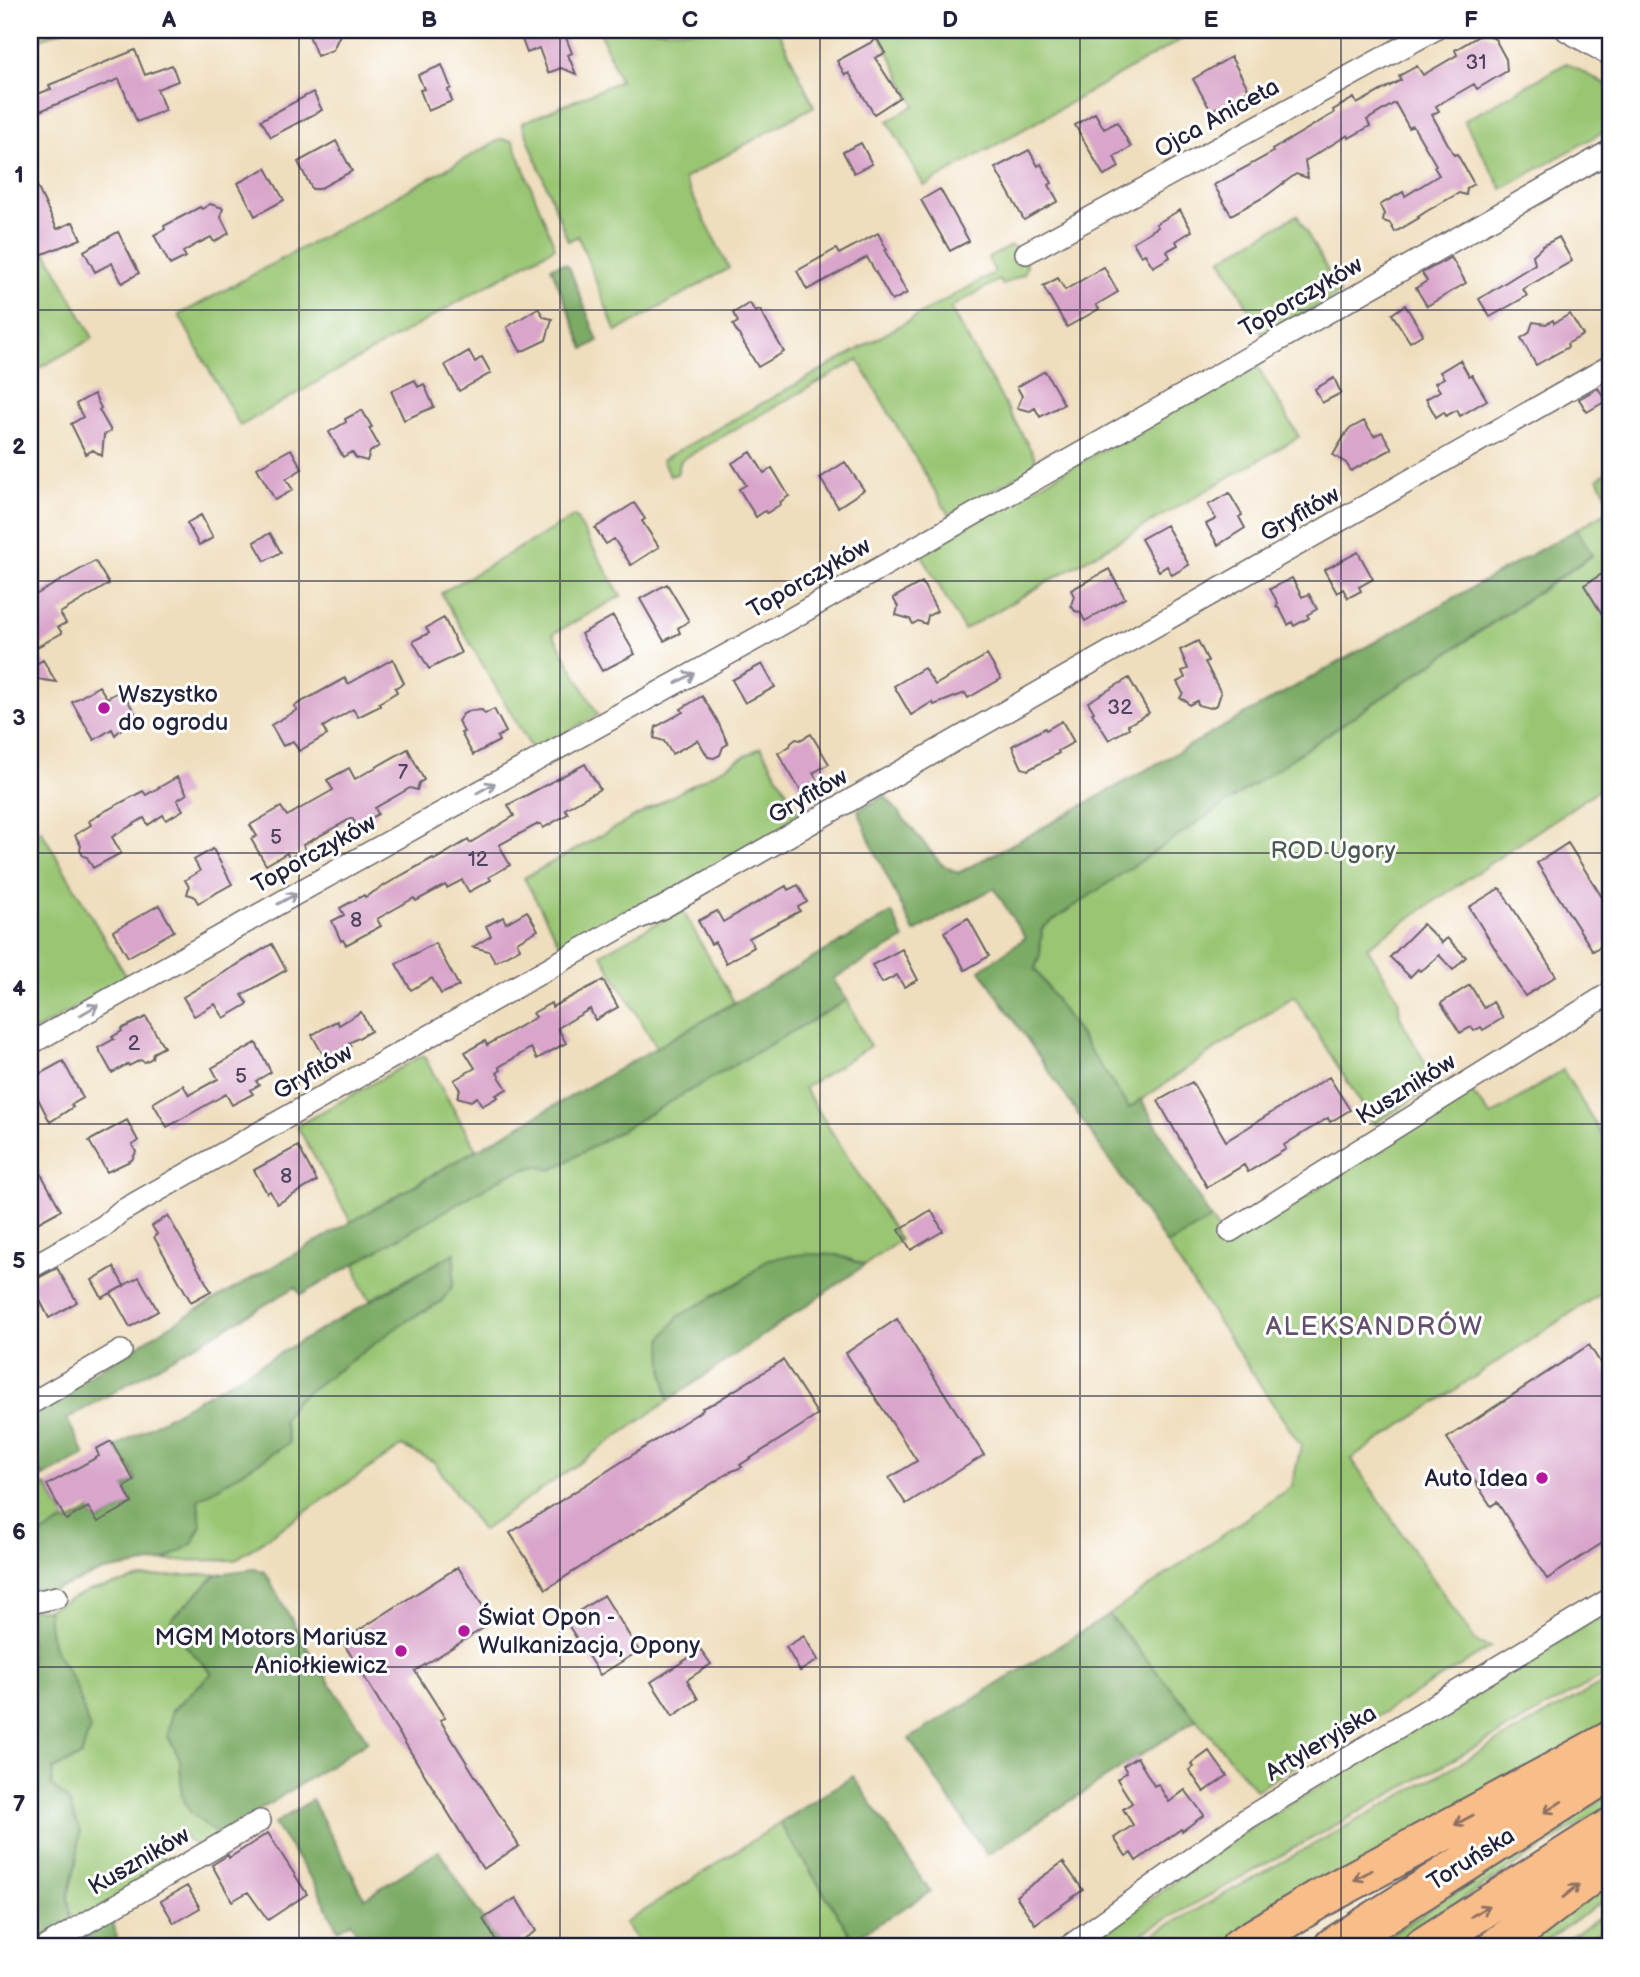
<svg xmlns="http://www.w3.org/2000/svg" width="1640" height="1977" viewBox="0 0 1640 1977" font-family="'Balsamiq Sans',sans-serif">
  <rect width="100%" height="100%" fill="#fff"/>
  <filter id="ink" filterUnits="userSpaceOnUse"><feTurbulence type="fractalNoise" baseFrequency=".0143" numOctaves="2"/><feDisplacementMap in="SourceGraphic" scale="14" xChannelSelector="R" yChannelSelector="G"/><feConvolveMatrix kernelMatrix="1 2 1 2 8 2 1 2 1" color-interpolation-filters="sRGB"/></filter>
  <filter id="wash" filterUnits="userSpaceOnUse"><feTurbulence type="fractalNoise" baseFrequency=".00686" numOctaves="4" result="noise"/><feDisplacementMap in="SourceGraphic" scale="28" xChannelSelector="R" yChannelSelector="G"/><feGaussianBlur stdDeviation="1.57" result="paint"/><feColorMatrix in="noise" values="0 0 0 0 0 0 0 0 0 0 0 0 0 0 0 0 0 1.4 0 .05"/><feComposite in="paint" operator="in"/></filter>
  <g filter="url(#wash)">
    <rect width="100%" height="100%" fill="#efdebd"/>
    <!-- green -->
    <path fill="#9ac673" stroke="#5e7457" stroke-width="2" d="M30,30H63L30,43Z
      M599,30H778L814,106L684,179L729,268L616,332L578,236L568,241L522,123L620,81Z
      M877,30H1198L924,186L888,121L915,105Z
      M1567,63L1610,87V128L1502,189L1464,121Z
      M501,139L513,141L555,247L240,426L179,315Z
      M1297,215L1340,293L1264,336L1221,259Z
      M1010,246L1019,249L1022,258L1027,265L1024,274L1003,285L999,280L950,308L1039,464L949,515L858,360L681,460L677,474L670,476L662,460L995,272L988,258Z
      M47,253L93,338L30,373V259Z
      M1256,364L1299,437L964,630L920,552Z
      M1610,470V502L1598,478Z
      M1610,510V782L1367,947L1398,998L1400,1017L1431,1074L1430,1089L1374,1124L1294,996L1129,1108L1035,969L1040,954L1042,927L1592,556L1577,529Z
      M575,516L621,596L553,634L598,715L533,751L441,593Z
      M761,747L803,820L649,908L645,901L562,948L524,878Z
      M41,830L127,978L30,1034V837Z
      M682,909L734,1002L657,1048L601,954Z
      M847,1000L870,1046L804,1088L900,1240L865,1265L837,1255L768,1259L743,1280L712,1296L663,1366L668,1401L482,1531L434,1462L402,1446L235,1560L164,1561C197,1541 204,1541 197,1500L289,1443L283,1420L295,1401L403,1322L440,1302L454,1253L370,1300L362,1287L355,1263L507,1175L536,1166L552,1170Z
      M423,1055L476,1149L351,1222L297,1126Z
      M1563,1070L1606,1142L1610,1140V1287L1351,1459L1477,1643L1491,1647L1256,1790L1109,1615L1292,1486L1301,1446L1167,1245L1211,1219L1229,1247L1469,1089L1491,1116Z
      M30,1452L43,1477L30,1483Z
      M46,1485L66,1520L30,1541V1492Z
      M217,1574L172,1618L170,1630L213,1673L172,1710L168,1736L180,1759L182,1796L219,1836L196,1846L187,1840L181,1831L161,1842V1850L165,1862L162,1869L72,1925L68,1897L77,1858L80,1832L68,1800L51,1786L53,1769L81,1756L75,1684L52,1645L47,1609L88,1591L146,1577Z
      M1610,1610V1672L1117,1947H1084L1242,1833Z
      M1610,1679V1727L1221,1947H1130Z
      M1610,1794V1805L1387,1947H1370Z
      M780,1823L853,1939L841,1947H642L625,1923Z
      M1610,1877V1896L1537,1947H1512Z
      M1610,1910V1924L1575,1947H1557Z"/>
    <!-- forest -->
    <path fill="#7bab65" stroke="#4e6650" stroke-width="2" d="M561,264H566L569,267L598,341L584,349L551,267Z
      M1577,529L1592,555L1042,928L1040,954L1035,969L1129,1108L1141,1099L1211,1219L1167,1245L980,970L1025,938L994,888L914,932L871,843L858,810L885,796L941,864L958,873L1035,832Z
      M892,913L904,939L833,979L847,1000L552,1170L536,1166L507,1175L301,1295L296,1287L67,1419L85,1455L43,1477L30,1452V1412L179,1320Z
      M455,1253L453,1286L441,1302L403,1323L295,1401L283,1420L289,1443L198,1500L201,1525L193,1543L164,1561L104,1571L30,1599V1541L66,1520L67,1523L90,1510L98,1522L132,1503L124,1487L136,1480L130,1467L115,1447Z
      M805,1254L837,1255L865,1265L668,1401L663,1366L662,1338L679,1316L743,1280L768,1259Z
      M254,1569L265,1572L309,1651L368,1741L219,1836L190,1812L182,1796L180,1759L168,1736L172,1711L212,1673L170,1630L172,1618L217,1574Z
      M30,1609H47L52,1645L75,1684L90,1729L81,1756L53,1769L51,1786L68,1800L80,1832L77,1858L68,1897L72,1925L35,1947H30Z
      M1109,1615L1197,1719L987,1855L909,1739Z
      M853,1776L930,1892L853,1939L780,1823Z
      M312,1800L365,1898L439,1851L497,1942L489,1947H365L351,1922L338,1930L317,1887L274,1824Z
      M113,1920L118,1947H68Z"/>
    <g id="blocks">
      <!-- building -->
      <path fill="#d9a5cb" d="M307,30H342L333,50L317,56Z
        M531,30H563L572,53L568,55L576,74L561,68L548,73L539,48L527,53L520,34Z
        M1484,33L1495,39L1506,59L1507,71L1477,89L1474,84L1436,106L1439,111L1432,115L1454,155L1457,154L1474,184L1467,188L1466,195L1459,193L1427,211L1418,217L1419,218L1395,232L1390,223L1383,221L1384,214L1380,205L1403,192L1405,196L1439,175L1434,167L1436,165L1413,126L1409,128L1395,103L1367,120L1370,126L1349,138L1348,135L1305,161L1308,178L1296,174L1266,196L1231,215L1214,185L1273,152L1272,150L1334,113L1333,110L1354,98L1357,104L1401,80L1399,76L1417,66L1423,75L1457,55L1455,50Z
        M877,39L885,53L875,58L900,97L874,114L849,73L845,75L837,61Z
        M135,50L145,75L172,65L178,81L157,89L165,110L137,122L119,79L30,115V97L51,89L49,85Z
        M1231,57L1249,90L1211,111L1193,79Z
        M442,65L451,88L448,90L452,101L428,111L420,90L424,89L418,75Z
        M313,92L322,110L271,137L261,120Z
        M1095,113L1104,129L1117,122L1131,147L1114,157L1119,167L1104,176L1075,125Z
        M336,141L352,171L319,189H312L298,162Z
        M861,143L872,164L854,173L843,152Z
        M1029,150L1038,166L1041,164L1052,183L1049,185L1058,201L1024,220L995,168Z
        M266,168L284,200L255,216L238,183Z
        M30,171L57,229L73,222L81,239L30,259Z
        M940,189L969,241L950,251L921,200Z
        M210,204L223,208L221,217L229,233L214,242L211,237L197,244L183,252L186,257L170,265L154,235L165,229L164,226L200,207L202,209Z
        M1180,210L1192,231L1176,241L1178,245L1167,251L1170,257L1153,267L1145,254L1141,256L1133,242L1158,227L1156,224Z
        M118,232L139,273L122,283L112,263L95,272L84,251Z
        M878,233L887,250L885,251L907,293L892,301L867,257L807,290L797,271L836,249L839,254Z
        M1559,237L1572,261L1523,289L1527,296L1490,317L1479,299L1535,264L1533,255L1544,245Z
        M1451,257L1466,283L1427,306L1416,288L1427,281L1422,273Z
        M1104,267L1118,292L1096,305L1099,309L1067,327L1043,286L1058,278L1065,290Z
        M750,303L755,312L760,310L784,352L758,367L733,325L738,322L733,313Z
        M1405,305L1423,334L1410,342L1392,314Z
        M538,308L544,317L552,319L546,340L521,352L507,327Z
        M1570,314L1583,335L1567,344L1568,347L1536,365L1521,338L1529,333L1533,322L1546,324L1553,320L1554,323Z
        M469,351L475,362L482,357L491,373L459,391L445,365Z
        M1460,360L1469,376L1472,375L1487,400L1460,416L1457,410L1446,416L1444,412L1436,417L1426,399L1440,391L1435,383L1444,378L1440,372Z
        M1045,371L1064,404L1040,417L1035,408L1030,411L1017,408L1022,396L1017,387Z
        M1334,378L1341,393L1322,403L1315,389Z
        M415,380L418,387L424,384L434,407L404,420L391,391Z
        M1598,388L1606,401L1587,412L1579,399Z
        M94,394L101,408L99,410L111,431L104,435L102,456L93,450L86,454L71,424L83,417L76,404Z
        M362,410L372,427L369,428L379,446L370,452L367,461L356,458L352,452L343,457L329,432L346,422L345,419Z
        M1364,421L1374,436L1382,432L1392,449L1351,471L1346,463L1333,455L1348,430Z
        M291,449L302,469L286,479L293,490L275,500L257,468Z
        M751,452L764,473L772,468L789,496L780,502L781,504L767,513L765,511L756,517L739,489L746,485L732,463Z
        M845,462L864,490L838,507L820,478Z
        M1229,493L1242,515L1239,517L1245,528L1218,545L1206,524L1216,519L1208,505Z
        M634,503L645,519L642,521L659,547L631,565L614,539L606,544L595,528Z
        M201,515L213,538L199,545L187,523Z
        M1166,525L1189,565L1172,575L1167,566L1159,571L1141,539Z
        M270,533L281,552L265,561L254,542Z
        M1358,552L1373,579L1359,587L1361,591L1348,598L1343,589L1337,593L1324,570Z
        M95,561L109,584L60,613L66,623L58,627L62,633L30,651V598Z
        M1109,569L1125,598L1085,621L1080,612L1075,611L1071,605L1074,596L1071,590Z
        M1602,574L1610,587V627L1584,585Z
        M1292,578L1302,597L1309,594L1317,609L1307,615L1309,618L1294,626L1292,622L1288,625L1280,609L1276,607L1278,603L1270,589Z
        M922,582L937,611L928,616L926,624L918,621L913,624L910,619L896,615L898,607L893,598Z
        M667,584L689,621L678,628L680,633L664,641L640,599Z
        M613,616L635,654L602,671L581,634Z
        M444,618L461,653L429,669L413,641L429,633L426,628Z
        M1198,641L1208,661L1205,662L1221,693L1217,705L1210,708L1198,705L1197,701L1189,705L1186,701L1180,698L1183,693L1177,682L1185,678L1182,671L1188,669L1180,650Z
        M987,655L1001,679L968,698L965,693L934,705L932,702L911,715L894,686L924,668L935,685Z
        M393,659L404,683L395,688L397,692L379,703L380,706L358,717L353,709L323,727L327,735L299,751L293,741L283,746L271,725L297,710L294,706L345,678L348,684Z
        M43,660L56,682L30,678V668Z
        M762,664L775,687L745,703L732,680Z
        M1129,678L1149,713L1128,725L1129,728L1109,740L1092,713L1094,712L1088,702Z
        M99,686L107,698L122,690L136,715L115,735L112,729L94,740L72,702Z
        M702,696L717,720L728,744L723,747L720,755L714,758L708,757L698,740L672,754L664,741L654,738L656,727L683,712L681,709Z
        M494,709L506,732L497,737L499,741L473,755L461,733L464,732L458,721L463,714L469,711L482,710L485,714Z
        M1062,721L1074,742L1058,751L1059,753L1028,770L1022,768L1012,746L1045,728L1046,730Z
        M811,734L829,764L813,773L817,780L800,790L778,753L790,746L791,743L796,739L800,740Z
        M408,749L424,780L419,783L417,790L410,788L375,808L378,814L357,826L352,818L303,845L305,849L289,858L287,853L266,865L251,839L257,836L250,825L281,807L287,816L333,790L327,780L349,768L355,779Z
        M585,764L600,789L565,809L568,814L543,828L541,824H538L499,845L510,865L489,877L491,880L469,892L462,880L447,888L445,885L416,901L414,898L377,919L381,926L346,945L343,940L341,941L332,921L344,915L340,908L364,895L365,897L402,875L433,858L434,860L468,840L470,843L514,816L508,805Z
        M177,777L187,794L177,800L183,810L166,820L163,815L148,825L144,818L112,837L121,853L93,868L87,857L83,856L80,850L81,846L75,835L91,825L89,821L107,810L143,791L146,795Z
        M1568,843L1610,910V940L1593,951L1537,863Z
        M213,849L232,884L198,903L194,896L187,894L189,887L185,880L200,871L194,860Z
        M798,885L807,902L798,907L800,911L749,938L754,947L726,963L715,942L711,944L698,921L717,911L723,922L786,886L788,890Z
        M1500,888L1556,976L1525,996L1469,907Z
        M159,905L174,931L128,957L113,931Z
        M527,911L538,930L517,942L520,948L495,962L489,951L473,947L491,936L486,926L503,917L506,923Z
        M968,918L989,956L965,970L944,932Z
        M1423,924L1442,943L1447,938L1466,957L1453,970L1439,955L1425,968L1420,971L1418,969L1410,977L1390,957Z
        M435,943L459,986L441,994L432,978L411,990L396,964Z
        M272,944L286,970L242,995L248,1004L224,1018L215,1004L194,1016L183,997Z
        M902,949L918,980L904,987L897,975L882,983L872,965Z
        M603,980L618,1007L595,1020L590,1009L558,1028L566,1043L537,1059L531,1048L499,1067L501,1070L497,1073L507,1089L496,1095L498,1097L482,1106L477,1097L471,1101L457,1097L460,1090L454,1080L475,1068L465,1052L485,1041L487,1045L536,1017L533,1013L551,1003L552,1007Z
        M1470,985L1484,1008L1493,1002L1503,1018L1483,1030L1481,1027L1474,1031L1471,1027L1460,1033L1441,1003Z
        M361,1012L371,1031L349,1043L351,1046L326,1060L312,1035L337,1021L339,1025Z
        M146,1017L164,1047L153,1053L152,1058L145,1062L140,1060L129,1066L128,1064L112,1073L98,1048L114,1039L112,1037L122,1031L121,1029Z
        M256,1043L271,1072L256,1081L259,1085L250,1090L253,1094L232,1105L226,1094L167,1127L153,1103L183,1085L189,1095L218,1079L212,1068Z
        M63,1061L83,1098L71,1105L73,1107L50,1122L30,1083V1079Z
        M1329,1077L1350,1110L1330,1122L1328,1118L1300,1135L1284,1145L1286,1149L1248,1172L1244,1165L1207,1187L1158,1101L1192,1082L1226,1141Z
        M127,1120L138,1141L132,1145L136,1152L132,1160L107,1172L89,1141Z
        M298,1146L317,1181L277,1204L270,1191L267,1193L254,1170Z
        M30,1154L61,1210L30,1227Z
        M931,1210L943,1231L911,1250L899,1230Z
        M168,1216L211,1291L191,1302L154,1237L157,1234L152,1226Z
        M114,1267L124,1286L102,1298L92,1280Z
        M57,1268L77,1302L49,1318L30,1281L36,1279Z
        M139,1277L158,1311L130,1327L111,1293Z
        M897,1319L984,1455L906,1504L889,1478L917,1461L846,1353Z
        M1589,1345L1610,1378V1538L1547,1579L1497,1502L1491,1506L1447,1438Z
        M783,1360L818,1415L740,1465L742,1467L730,1472L546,1589L510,1533L703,1410L702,1408L714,1403Z
        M111,1441L134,1481L124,1487L132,1503L98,1522L88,1507L66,1520L47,1485L99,1456L96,1449Z
        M458,1567L493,1622L415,1671L445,1718L440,1720L519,1846L483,1869L342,1641Z
        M604,1595L639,1651L600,1675L565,1620Z
        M804,1636L818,1660L800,1671L786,1647Z
        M701,1650L711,1664L687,1680L698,1699L673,1716L651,1682Z
        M1209,1751L1227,1776L1204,1792L1189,1770L1194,1767L1191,1764Z
        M1137,1757L1154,1786L1158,1784L1169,1802L1185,1790L1204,1815L1182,1831L1181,1829L1136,1861L1131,1853L1126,1856L1114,1838L1133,1825L1123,1809L1132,1803L1117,1779L1127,1772L1123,1766Z
        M268,1833L307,1894L268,1920L248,1892L232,1901L212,1865L228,1855L229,1858Z
        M1063,1862L1083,1890L1035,1924L1016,1896Z
        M187,1886L200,1908L174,1923L161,1901Z
        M516,1898L536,1931L511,1947H500L483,1919Z"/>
    </g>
  </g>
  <g filter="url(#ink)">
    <use href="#blocks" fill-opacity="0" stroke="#6a6468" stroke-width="2"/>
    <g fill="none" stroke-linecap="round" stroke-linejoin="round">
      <!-- minor casing -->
      <g stroke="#6a6468" stroke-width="24">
        <path id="minor" d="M1566,30L1610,55
          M1026,253L1434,30
          M30,1044L340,869L759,637L1610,151
          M1230,1231L1610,993
          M30,1268L104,1226L120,1212L630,922L662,908L1610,366
          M30,1404L121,1351
          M30,1603L57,1597
          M45,1947L260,1821
          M1068,1947L1248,1818L1610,1599"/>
      </g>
      <!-- motorway casing -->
      <g stroke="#6a6468" stroke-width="42">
        <path id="motorway" d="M1240,1947L1319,1899L1610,1741
          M1333,1947L1610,1771
          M1423,1947L1610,1828
          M1497,1947L1610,1860"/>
      </g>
      <!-- minor -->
      <use href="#minor" stroke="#fff" stroke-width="21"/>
      <!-- motorway -->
      <use href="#motorway" stroke="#f8bd89" stroke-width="38"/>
    </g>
    <!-- one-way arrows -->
    <defs><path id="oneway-shaft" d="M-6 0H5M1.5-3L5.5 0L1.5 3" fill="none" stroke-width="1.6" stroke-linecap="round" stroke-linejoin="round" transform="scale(1.75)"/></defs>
    <g stroke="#9c9ca7">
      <use href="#oneway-shaft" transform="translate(685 678) rotate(-29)"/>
      <use href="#oneway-shaft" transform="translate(486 788) rotate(-29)"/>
      <use href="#oneway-shaft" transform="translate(287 899) rotate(-29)"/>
      <use href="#oneway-shaft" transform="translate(89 1010) rotate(-30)"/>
    </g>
    <g stroke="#8d7062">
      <use href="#oneway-shaft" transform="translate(1553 1807) rotate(148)"/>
      <use href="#oneway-shaft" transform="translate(1464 1820) rotate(152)"/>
      <use href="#oneway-shaft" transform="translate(1363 1875) rotate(151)"/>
      <use href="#oneway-shaft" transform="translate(1571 1891) rotate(-39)"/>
      <use href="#oneway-shaft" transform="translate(1480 1911) rotate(-32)"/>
    </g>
  </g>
  <!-- grid -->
  <path fill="none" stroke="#22223b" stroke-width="2" stroke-opacity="0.55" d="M299,30V1947M560,30V1947M820,30V1947M1080,30V1947M1341,30V1947M30,310H1610M30,581H1610M30,853H1610M30,1124H1610M30,1396H1610M30,1667H1610"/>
  <!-- markers -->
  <g fill="#b5179e" stroke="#fff" stroke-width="2.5">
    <circle cx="104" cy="708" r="7"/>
    <circle cx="1542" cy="1478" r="7"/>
    <circle cx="464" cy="1631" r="7"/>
    <circle cx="401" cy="1651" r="7"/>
  </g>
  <g text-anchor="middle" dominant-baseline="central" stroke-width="6" stroke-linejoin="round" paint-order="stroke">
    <!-- number labels -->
    <g font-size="21" fill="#50435f">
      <text x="1476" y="62">31</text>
      <text x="1120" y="707">32</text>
      <text x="403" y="772">7</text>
      <text x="276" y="837">5</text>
      <text x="478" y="859">12</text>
      <text x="356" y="920">8</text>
      <text x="134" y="1043">2</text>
      <text x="241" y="1076">5</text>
      <text x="286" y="1176">8</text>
    </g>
    <!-- street labels -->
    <g font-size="24" fill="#22223b" stroke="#fff">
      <text transform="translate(1217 118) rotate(-29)">Ojca Aniceta</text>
      <text transform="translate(1301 297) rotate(-30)">Toporczyków</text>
      <text transform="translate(1300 514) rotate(-30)">Gryfitów</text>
      <text transform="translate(809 578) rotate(-30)">Toporczyków</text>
      <text transform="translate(808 796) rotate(-30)">Gryfitów</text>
      <text transform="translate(314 854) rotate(-29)">Toporczyków</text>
      <text transform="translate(313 1072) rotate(-30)">Gryfitów</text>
      <text transform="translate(1406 1089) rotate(-32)">Kuszników</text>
      <text transform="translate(1321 1743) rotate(-31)">Artyleryjska</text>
      <text transform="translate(1471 1859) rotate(-32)">Toruńska</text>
      <text transform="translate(139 1861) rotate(-30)">Kuszników</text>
    </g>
    <!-- poi labels -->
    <g font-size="24" fill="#22223b" stroke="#fff" text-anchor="start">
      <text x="118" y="694">Wszystko<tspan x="118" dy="28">do ogrodu</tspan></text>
      <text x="1528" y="1478" text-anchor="end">Auto Idea</text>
      <text x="478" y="1617">Świat Opon -<tspan x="478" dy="28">Wulkanizacja, Opony</tspan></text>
      <text x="387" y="1637" text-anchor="end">MGM Motors Mariusz<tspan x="387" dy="28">Aniołkiewicz</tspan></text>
    </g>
    <!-- park labels -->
    <g font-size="24" fill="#4c5b4f" stroke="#fff">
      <text x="1333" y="850">ROD Ugory</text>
    </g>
    <!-- neighbourhood labels -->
    <g font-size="26" letter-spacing="2" fill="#62506d" stroke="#fff">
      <text x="1375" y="1327">ALEKSANDRÓW</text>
    </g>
  </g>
  <!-- margin -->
  <rect width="1640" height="1977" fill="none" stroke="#fff" stroke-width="77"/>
  <rect x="38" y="38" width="1564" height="1900" fill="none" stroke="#22223b" stroke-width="2.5"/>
  <g font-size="23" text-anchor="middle" font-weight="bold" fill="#22223b">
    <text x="169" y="27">A</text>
    <text x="429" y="27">B</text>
    <text x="690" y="27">C</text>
    <text x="950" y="27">D</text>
    <text x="1211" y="27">E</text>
    <text x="1471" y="27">F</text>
    <text x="19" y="182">1</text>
    <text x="19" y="454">2</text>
    <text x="19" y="725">3</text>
    <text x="19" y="996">4</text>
    <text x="19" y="1268">5</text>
    <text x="19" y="1539">6</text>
    <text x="19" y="1811">7</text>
  </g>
</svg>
